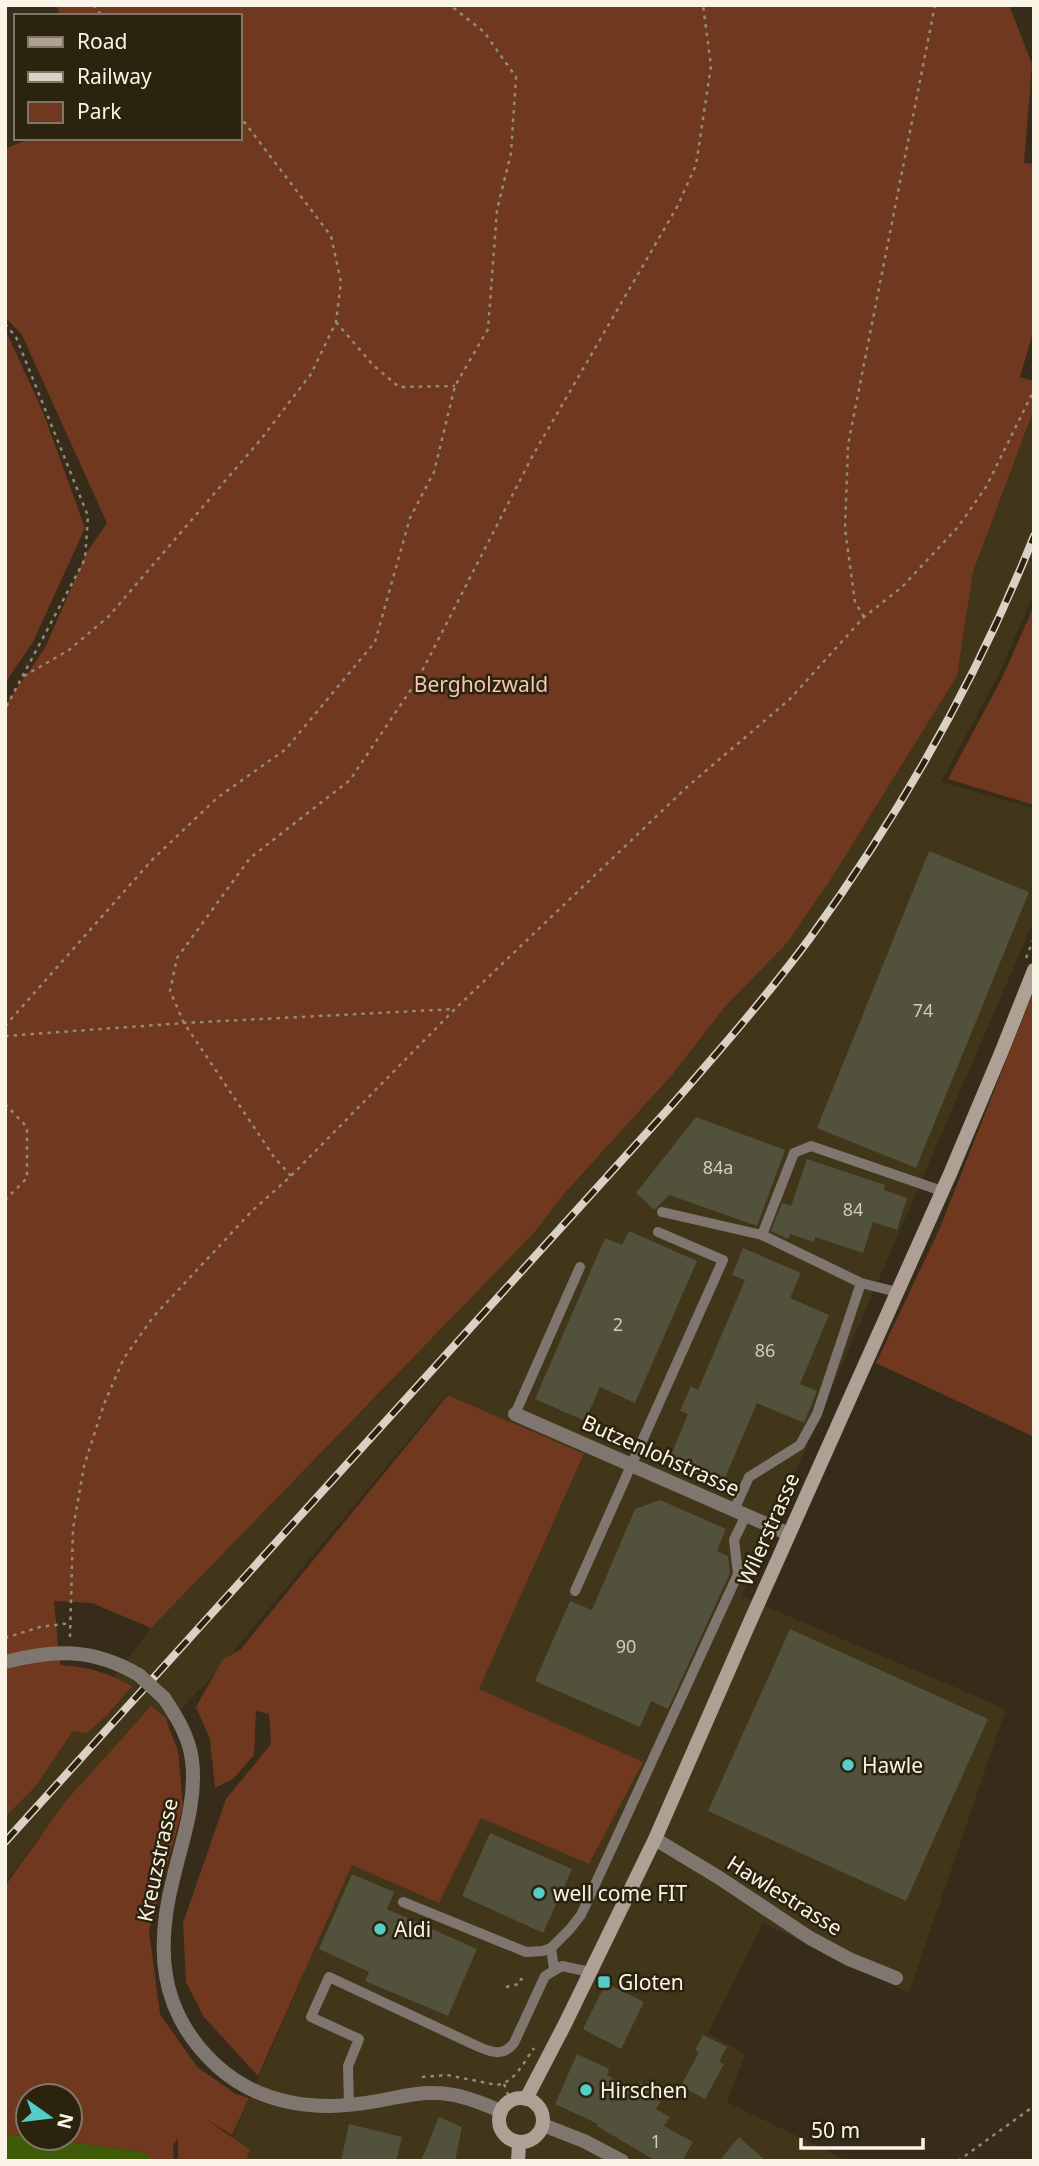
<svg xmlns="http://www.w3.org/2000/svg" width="1039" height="2166" viewBox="0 0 1039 2166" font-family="'Noto Sans',sans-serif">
  <rect width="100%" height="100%" fill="#362c19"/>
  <!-- built -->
  <path fill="#41351a" d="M1034,409V593L999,674L941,782L1034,808V920L742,1596L1006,1709L909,1993L763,1923L708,2033L745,2054L727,2102L848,2161H222L352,1865L481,1818L589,1864L642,1762L479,1689L584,1455L447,1394L212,1677L142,1748L39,1837L5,1883V1817L35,1787L73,1731L151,1628L533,1234L564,1194L672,1075L724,1008L787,943L831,879L957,676L973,572Z"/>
  <!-- green -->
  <path fill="#713820" d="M56,5H1009L1032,64L1024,163L1034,164V329L1020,377L1034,381V409L973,572L957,676L831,879L787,943L724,1008L672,1075L564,1194L533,1234L151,1628L92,1603L54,1601L60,1665C90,1667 105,1672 132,1686L107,1715L87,1733L73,1731L35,1787L5,1817V705L45,648L87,552L107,523L22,335L5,317V149L31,138H240V16H61Z
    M5,329L43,412L85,528L33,642L5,683Z
    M1034,606V805L948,779L1002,678Z
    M1034,990V1437L876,1363L939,1230Z
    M448,1395L584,1454L479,1689L643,1762L589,1864L481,1818L439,1903L352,1865L258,2076L204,2017L186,1982L183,1923L226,1799L271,1744L269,1714L256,1711L254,1755L233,1779L215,1788L210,1739L196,1707L223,1659L240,1650Z
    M151,1706L165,1717L178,1751L183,1807L149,1931L160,2014L197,2067L236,2094L249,2098L232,2135L206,2119L250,2150L246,2161H178V2138L173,2145L174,2161H152L144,2152L36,2138H70V2096H28V2137L5,2134V1886L65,1802Z"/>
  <!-- water -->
  <path fill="#3f5b07" d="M5,2134L144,2152L152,2161H5Z"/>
  <!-- building -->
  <path fill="#52513b" d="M929,851L1029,892L916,1168L817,1128Z
    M696,1117L785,1150L757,1226L669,1195L654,1210L636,1193Z
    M807,1159L885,1185L884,1190L907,1198L897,1230L873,1222L863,1253L815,1237L814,1242L790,1234L788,1239L771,1231L782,1203L791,1206Z
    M629,1231L697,1261L635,1403L600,1387L585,1421L535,1399L605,1238L622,1245Z
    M743,1248L801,1273L790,1298L829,1315L800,1384L817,1391L804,1423L757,1403L722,1485L668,1462L688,1414L680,1411L691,1386L698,1390L745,1280L732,1275Z
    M660,1500L726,1529L717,1551L728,1556L730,1573L668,1709L651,1701L640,1727L535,1681L570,1601L592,1610L635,1509Z
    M790,1629L988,1719L906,1901L708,1811Z
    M490,1833L572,1869L543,1933L462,1896Z
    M352,1874L394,1892L387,1909L477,1949L448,2016L365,1981L369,1972L319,1949Z
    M606,1983L644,2002L621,2049L583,2029Z
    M703,2035L727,2047L719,2062L724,2064L705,2099L681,2086L699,2052L695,2050Z
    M577,2054L609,2069L607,2075L635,2092L640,2083L665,2094L656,2109L670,2117L664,2126L693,2142L682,2161H656L597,2126L598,2124L555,2104Z
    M439,2117L462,2127L455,2161H421Z
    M349,2124L402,2137L396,2161H341Z
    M739,2137L766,2161H719Z"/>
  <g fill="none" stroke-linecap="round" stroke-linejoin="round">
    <!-- path -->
    <path stroke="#938a7a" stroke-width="2.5" stroke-dasharray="3.5 5" stroke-linecap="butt" d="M93,5L102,16
      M336,322L373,365L399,387L455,386
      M5,324L16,337L88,516L85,559L5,709
      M864,617L855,602L845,529L848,445L935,5
      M24,676L69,650L109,616L262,438L311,374L336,322L341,282L331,236L245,123L240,119
      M1026,958L1034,938
      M5,1026L152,860L217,798L286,749L375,642L410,518L434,472L455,386L488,329L497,210L511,153L516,77L484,32L450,5
      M5,1036L184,1023L455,1009
      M5,1104L27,1127V1178L5,1200
      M291,1176L274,1157L184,1023L170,991L177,958L250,858L350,780L418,679L533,455L677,207L696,165L711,66L703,5
      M70,1637L73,1529L84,1466L104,1404L124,1358L154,1316L252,1211L291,1176L455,1009L687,787L790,699L864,617L902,587L958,527L986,487L1034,390
      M5,1638L40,1627L71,1623
      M506,1987L519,1984L521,1979L527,1981
      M422,2077L447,2075L497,2085C515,2082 524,2062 534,2048
      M504,2084L509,2097
      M958,2161L1034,2106"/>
    <!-- service -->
    <path stroke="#7f776f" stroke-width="10" d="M662,1212L762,1235
      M897,1292L861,1283L762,1235L794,1153L811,1146L942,1191
      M515,1414L580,1267
      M734,1510L749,1477L800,1445L817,1414L861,1283
      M575,1591L723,1260L658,1232
      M403,1902L526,1952L543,1951L551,1948
      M554,1969L551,1948L570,1929L581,1915L738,1574L734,1540L746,1515
      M349,2106L348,2066L359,2039L311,2017L329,1977L479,2047C493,2053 504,2056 514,2043L545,1976L562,1966L590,1972"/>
    <!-- minor -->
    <path stroke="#7f776f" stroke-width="14" d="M515,1414L789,1534
      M655,1839L718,1877L810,1938L849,1959L896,1978"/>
    <!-- tertiary -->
    <path stroke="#7f776f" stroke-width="14" d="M5,1662C55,1649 93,1648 139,1675
      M164,1698C177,1717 189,1737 192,1760C197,1799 183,1838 174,1875C155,1947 158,2012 217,2066C261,2106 320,2112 377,2101C396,2098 415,2092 434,2093C458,2093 479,2102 501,2111
      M543,2125L584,2141L622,2161"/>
    <!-- secondary -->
    <path stroke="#aea094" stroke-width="14" d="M499 2120a22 22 0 1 1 44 0a22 22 0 1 1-44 0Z
      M526,2099L565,2024L655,1839L749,1624L950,1174L1001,1053L1034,970
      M518,2161L519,2143"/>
    <!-- rail casing -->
    <g stroke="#d9d2c4" stroke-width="8">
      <path id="rail" d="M5,1842L671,1106C719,1051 767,996 810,938C900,814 977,679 1034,536"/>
    </g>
    <!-- rail -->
    <use href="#rail" stroke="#2c230f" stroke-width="5" stroke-dasharray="16" stroke-linecap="butt"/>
    <!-- tertiary-bridge -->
    <path stroke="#7f776f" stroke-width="14" d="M139,1675L164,1698"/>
  </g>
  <!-- markers -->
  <g fill="#54cdc8" stroke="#2c230f" stroke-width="2.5">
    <circle cx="848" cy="1765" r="7"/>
    <circle cx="539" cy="1893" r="7"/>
    <circle cx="380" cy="1929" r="7"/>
    <rect x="597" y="1975" width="14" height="14" rx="3.5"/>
    <circle cx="586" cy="2090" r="7"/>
  </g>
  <g text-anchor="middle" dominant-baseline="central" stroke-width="5" stroke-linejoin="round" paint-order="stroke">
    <!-- number labels -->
    <g font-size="18" fill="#d0cbbc">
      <text x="923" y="1010">74</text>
      <text x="718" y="1167">84a</text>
      <text x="853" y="1209">84</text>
      <text x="618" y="1324">2</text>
      <text x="765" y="1350">86</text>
      <text x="626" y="1646">90</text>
      <text x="656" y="2141">1</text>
    </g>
    <!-- park labels -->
    <g font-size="21" fill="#f3c7b6" stroke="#2c230f">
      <text x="481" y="684">Bergholzwald</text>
    </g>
    <!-- street labels -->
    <g font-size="21" fill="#faf4e7" stroke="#2c230f">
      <text transform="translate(661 1455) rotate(24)">Butzenlohstrasse</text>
      <text transform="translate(768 1529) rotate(-66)">Wilerstrasse</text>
      <text transform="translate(157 1860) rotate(-78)">Kreuzstrasse</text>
      <text transform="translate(785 1895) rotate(32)">Hawlestrasse</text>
    </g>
    <!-- poi labels -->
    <g font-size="21" fill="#faf4e7" stroke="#2c230f" text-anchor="start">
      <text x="862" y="1765">Hawle</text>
      <text x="553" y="1893">well come FIT</text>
      <text x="394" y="1929">Aldi</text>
      <text x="618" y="1982">Gloten</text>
      <text x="600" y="2090">Hirschen</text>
    </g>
  </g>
  <!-- border -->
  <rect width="1039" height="2166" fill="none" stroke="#faf4e7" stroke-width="14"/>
  <!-- legend -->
  <rect x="14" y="14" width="228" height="126" fill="#2c230f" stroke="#7e7765" stroke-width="2"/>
  <rect x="28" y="37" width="35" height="10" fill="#aea094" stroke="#7e7765" stroke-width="2"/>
  <text x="77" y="49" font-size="21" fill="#faf4e7">Road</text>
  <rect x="28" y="72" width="35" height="10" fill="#d9d2c4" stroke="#7e7765" stroke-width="2"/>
  <text x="77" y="84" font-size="21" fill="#faf4e7">Railway</text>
  <rect x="28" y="102" width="35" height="21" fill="#713820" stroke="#7e7765" stroke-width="2"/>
  <text x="77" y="119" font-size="21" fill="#faf4e7">Park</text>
  <!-- north arrow -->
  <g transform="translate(49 2117) rotate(104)"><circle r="33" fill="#2c230f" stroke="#7e7765" stroke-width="2"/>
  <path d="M0-5L12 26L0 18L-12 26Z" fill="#54cdc8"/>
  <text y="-10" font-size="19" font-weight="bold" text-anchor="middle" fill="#faf4e7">N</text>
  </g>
  <!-- scale -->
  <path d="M801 2138v10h122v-10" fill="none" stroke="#faf4e7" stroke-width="3.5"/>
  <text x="811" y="2138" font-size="21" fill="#faf4e7" stroke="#2c230f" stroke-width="5" paint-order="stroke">50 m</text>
</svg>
